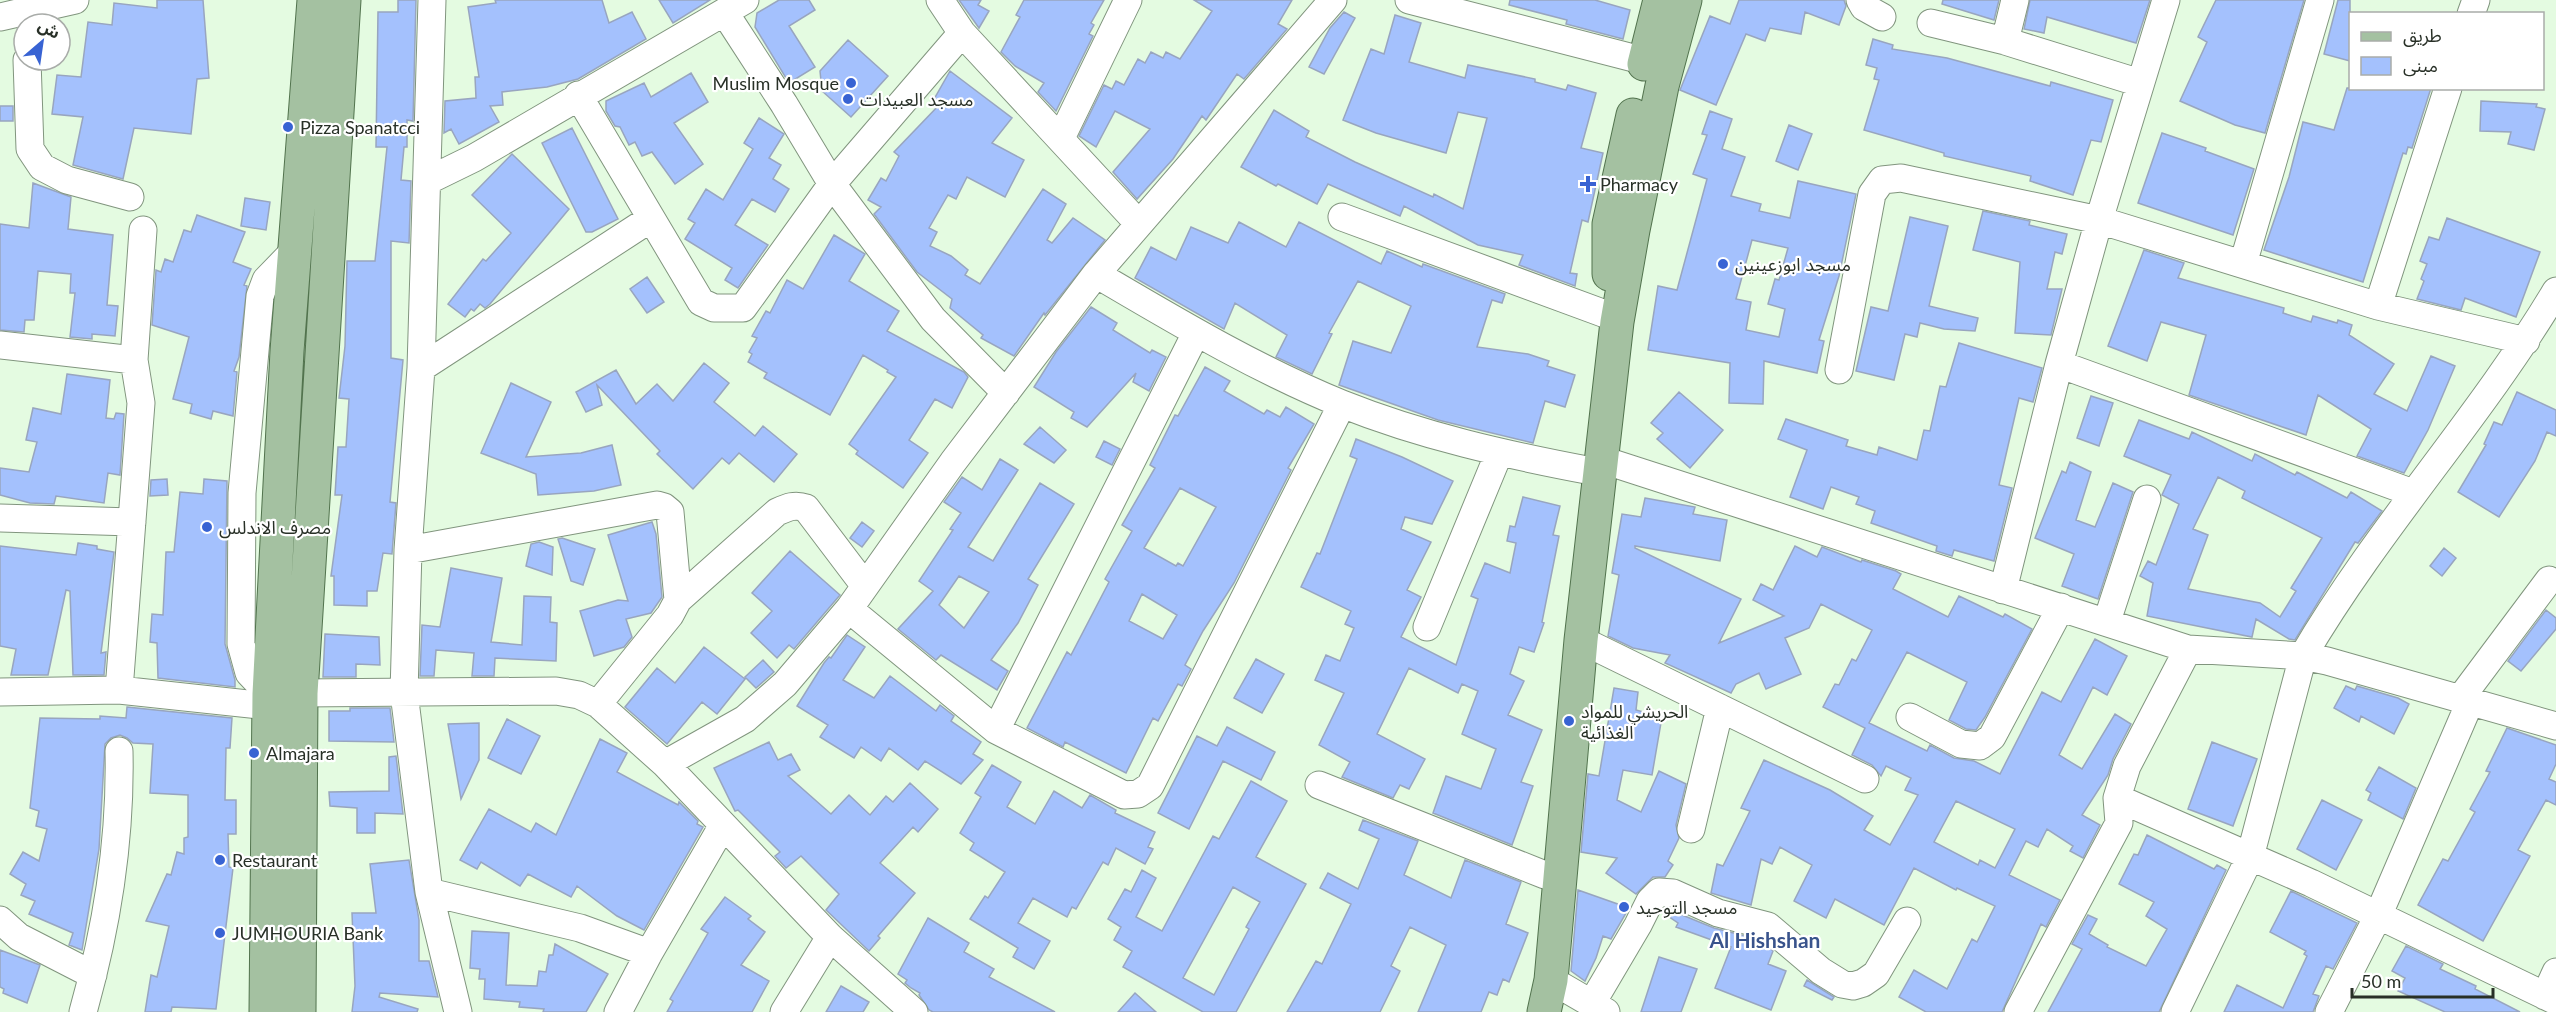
<svg xmlns="http://www.w3.org/2000/svg" width="2556" height="1012" viewBox="0 0 2556 1012" font-family="Lato,'Noto Sans Arabic',sans-serif">
  <rect width="100%" height="100%" fill="#e4fbe1"/>
  <!-- building -->
  <path fill="#a4c1fd" stroke="#98a5bf" stroke-width="1.5" fill-rule="evenodd" d="M157,0H203L209,78L197,79L191,134L134,128L123,179L73,165L83,117L52,114L57,75L81,77L88,22L112,25L114,3L157,8Z
    M398,0H416L413,121L407,120V147H404L401,180L411,181L409,243L391,241V358L403,360L390,502L396,503L392,554L383,553L377,591H367V606L334,605V576H331L342,495H335L338,447H346L349,399L339,398L345,346L347,261H375L387,147H376L378,12H398Z
    M495,0H602L609,23L632,12L646,39L578,79L547,87L502,92L503,105L490,106L499,122L459,144L451,129L444,133L445,101L476,98L475,77H479L468,7L496,3Z
    M659,0H710L673,23Z
    M779,0H809L815,10L789,26L815,67L789,83L755,27L757,13Z
    M959,0H981L978,5L989,11L979,28Z
    M1024,0H1104L1091,23L1094,25L1089,34L1093,36L1056,111L1038,92L1044,83L1015,66L1001,52L1020,17L1016,15Z
    M1194,0H1292L1278,24L1287,29L1244,79L1237,74L1206,120L1202,116L1173,159L1137,199L1113,172L1150,129L1115,111L1096,147L1079,136L1104,85L1112,89L1116,81L1124,85L1138,59L1145,63L1151,52L1163,58L1166,52L1180,59L1212,11Z
    M1510,0H1595L1630,10L1623,39L1566,24L1567,20L1509,5Z
    M1739,0H1844L1846,6L1839,25L1805,12L1801,34L1770,28L1765,41L1746,34L1716,105L1680,90L1710,16L1730,24Z
    M1943,0H1999L1994,20L1942,4Z
    M2030,0H2150L2136,43L2047,17L2044,33L2024,29Z
    M2216,0H2304L2265,133L2235,125L2180,101L2207,42L2198,37Z
    M2338,0H2350V61L2324,54Z
    M1344,12L1355,18L1324,74L1309,67L1330,28Z
    M1395,15L1421,23L1409,62L1465,78L1468,65L1535,79V82L1566,90L1568,85L1596,93L1581,148L1603,153L1588,222L1582,220L1570,273L1577,274L1575,286L1519,265L1523,255L1478,245L1404,206L1400,216L1328,184L1317,204L1278,184L1276,186L1241,167L1274,110L1309,131L1306,137L1355,162L1433,197L1434,194L1463,209L1487,118L1458,112L1446,153L1376,133L1343,120L1371,49L1384,54Z
    M1873,39L1893,45L1892,49L1947,58L2050,86L2051,82L2113,100L2101,142L2091,140L2073,195L2030,181L2031,176L1944,156V153L1864,130L1879,80L1874,79L1877,68L1866,65Z
    M848,40L888,76L851,117L822,91L820,71Z
    M950,71L1012,118L992,143L1024,160L1005,197L967,177L956,199L948,195L929,228L937,232L930,246L951,256L968,270L965,275L980,284L1043,189L1066,204L1047,240L1052,243L1073,218L1105,240L1045,315L1044,313L1014,356L981,338L983,335L950,308L952,299L917,272L874,214L881,207L868,200L881,178L886,181L899,156L894,152L940,104L933,101Z
    M691,73L708,102L674,123L703,164L675,184L652,152L642,156L635,142L629,145L620,127L615,126L606,111V101L644,83L651,97Z
    M2347,88H2431L2412,148L2408,147L2406,154L2403,153L2363,282L2264,250L2289,177L2303,122L2334,130Z
    M2481,101L2537,104L2536,107L2545,109L2534,150L2508,144L2511,132L2480,131Z
    M0,106H13V121H0Z
    M1710,111L1732,119L1722,149L1745,157L1731,196L1761,204L1759,211L1790,218L1798,181L1856,194L1839,276L1819,340L1824,341L1817,373L1764,361L1763,404L1729,403L1730,363L1648,350L1658,286L1677,290L1707,179L1693,174L1707,135L1702,134ZM1752,240L1788,248L1779,280L1775,279L1768,304L1785,309L1779,337L1746,330L1751,302L1736,299Z
    M759,118L784,134L769,158L781,165L773,179L789,189L775,212L752,199L735,225L768,245L738,288L725,280L732,268L685,239L695,223L688,219L706,189L723,200L753,149L744,143Z
    M1789,125L1812,134L1798,170L1776,161Z
    M572,128L618,219L592,232H586L542,143Z
    M2162,133L2206,148L2205,151L2254,169L2233,235L2138,203Z
    M512,154L569,209L490,304L485,308L480,304L474,311L471,309L465,317L448,304L483,259L486,261L511,233L472,195Z
    M33,183L71,197L68,229L113,235L107,305L118,306L115,336L92,334V339L70,337L75,293H70L71,274L38,271L34,320H25L24,332L0,330V224L29,228Z
    M245,198L270,202L266,230L241,226Z
    M1983,211L2030,221L2029,225L2067,234L2062,254L2055,252L2047,289H2062L2051,335L2015,333L2020,262L1973,250Z
    M197,215L245,232L233,262L251,269L244,285L247,286L239,357L234,371L237,372L233,416L213,411L211,419L190,413L192,404L173,399L189,337L152,325L156,270L161,272L165,259L173,262L184,230L191,232Z
    M1910,217L1948,226L1929,306L1978,318L1975,331L1944,329L1920,323L1917,337L1905,334L1894,380L1856,371L1871,307L1888,311Z
    M2447,218L2540,252L2516,317L2465,298L2461,310L2417,299L2424,281L2421,279L2427,264L2420,261L2429,237L2439,240Z
    M1239,222L1286,247L1299,222L1381,264L1387,251L1422,267L1423,264L1505,294L1502,303L1492,300L1477,347L1528,354L1549,361L1547,366L1575,375L1565,407L1545,401L1533,443L1438,420L1339,385L1353,341L1391,353L1411,306L1358,281L1329,333L1332,334L1312,374L1276,357L1287,335L1235,303L1224,329L1135,278L1151,247L1176,260L1191,227L1228,243Z
    M834,235L865,254L849,281L899,311L887,331L964,372L968,377L952,408L935,399L909,440L928,453L903,488L856,454L858,451L849,444L896,377L887,372L888,370L863,355L830,415L764,378L767,373L748,362L752,354L749,352L757,338L752,336L766,311L770,313L787,280L803,289Z
    M2144,250L2184,263L2178,278L2284,308L2283,313L2311,322L2313,316L2337,323L2338,320L2352,325L2349,335L2394,364L2374,394L2407,411L2431,356L2455,366L2428,430L2404,473L2357,456L2371,429L2318,395L2306,435L2189,395L2206,335L2161,322L2147,361L2108,346Z
    M647,277L664,302L647,313L630,289Z
    M1091,307L1117,323L1113,330L1150,353L1152,350L1166,357L1149,391L1133,382L1136,373L1087,427L1071,418L1074,412L1034,387L1056,352Z
    M1959,343L2042,368L2033,402L2019,398L1999,485L2012,488L1994,561L1954,550L1952,556L1936,551L1937,546L1871,523L1875,511L1856,504L1859,497L1831,487L1823,509L1790,497L1807,450L1778,439L1786,419L1848,440L1846,446L1877,455L1879,447L1917,460L1924,430L1930,431L1940,386L1946,387Z
    M704,363L729,383L714,402L755,436L763,426L797,454L774,482L739,453L729,464L722,458L693,489L657,454L660,451L597,385L602,405L586,412L576,392L616,370L636,404L657,384L673,401Z
    M1205,367L1230,381L1224,391L1264,414L1267,410L1280,417L1286,407L1314,424L1288,468L1291,470L1234,583L1203,631L1185,665L1191,669L1182,686L1178,684L1158,721L1153,718L1126,773L1065,742L1063,747L1027,728L1067,652L1071,655L1109,582L1105,579L1132,531L1122,525L1155,468L1150,465L1175,415L1178,416ZM1180,488L1216,507L1183,566L1178,563L1176,566L1144,548ZM1142,594L1177,615L1163,639L1129,621Z
    M67,374L110,380L106,418L114,419L116,413L124,414L120,475L108,473L104,503L56,496L54,504L30,503L0,495V468L29,472L37,442L26,440L33,408L61,414Z
    M511,383L551,402L526,457L581,453L612,445L621,485L594,491L538,495L536,474L481,453Z
    M1679,392L1723,430L1690,468L1657,439L1663,433L1651,423Z
    M2517,392L2556,410V436L2547,432L2535,461L2499,517L2458,492L2486,445L2484,444L2494,422L2502,425Z
    M2091,396L2113,403L2099,446L2077,438Z
    M2139,420L2189,439L2192,432L2252,461L2255,454L2295,475L2297,472L2347,498L2351,492L2382,511L2358,543L2355,542L2295,640L2289,639L2256,619L2252,637L2147,616L2153,583L2140,576L2148,561L2156,565L2179,504L2162,495L2171,475L2124,456ZM2218,477L2245,491L2242,498L2322,538L2291,588L2296,591L2280,617L2260,603L2188,589L2208,535L2193,529Z
    M1040,427L1066,450L1054,463L1024,444Z
    M1356,439L1402,457L1453,481L1432,524L1405,517L1401,529L1431,542L1407,590L1421,597L1401,637L1456,665L1478,599L1471,596L1485,563L1510,573L1516,543L1507,541L1510,526L1515,527L1523,497L1560,506L1553,535L1559,536L1542,622L1544,623L1534,652L1519,647L1510,674L1524,681L1508,715L1542,730L1521,782L1533,786L1512,845L1433,813L1446,776L1481,789L1496,749L1462,734L1478,691L1462,684L1458,693L1409,668L1377,734L1425,759L1409,789L1400,785L1393,798L1342,777L1350,762L1319,745L1344,693L1315,680L1326,655L1340,661L1354,628L1345,624L1351,611L1301,587L1317,553L1320,554L1357,459L1350,456Z
    M1104,441L1120,449L1112,465L1096,457Z
    M1000,459L1018,470L968,547L993,561L1040,483L1074,504L1028,579L1038,585L1018,623L991,660L1008,671L997,690L941,655L936,660L898,629L933,591L919,581L953,530L950,529L961,513L944,502L962,477L982,490ZM959,576L989,592L964,628L939,605Z
    M2070,462L2091,472L2076,520L2095,527L2113,483L2133,492L2098,599L2062,586L2074,554L2035,538L2062,471L2066,473Z
    M167,479L168,495L150,496L151,480Z
    M204,479L227,481L225,644L235,680V687L158,678L157,643L150,642L152,614L163,615L166,552H174L180,492L203,494Z
    M1645,498L1695,507L1693,514L1727,520L1720,561L1635,546V548L1741,599L1719,643L1784,616L1753,600L1761,584L1773,590L1795,546L1817,557L1822,547L1861,562L1862,560L1896,571L1901,574L1893,589L1948,617L1959,596L2003,617L2005,614L2032,629L1985,717L1976,730L1966,729L1949,720L1967,682L1907,652L1869,723L1927,751L1930,745L1954,758L1974,761L2000,774L2042,692L2061,702L2095,639L2127,656L2107,695L2093,687L2059,755L2082,769L2115,714L2131,724L2113,759L2108,775L2082,815L2100,825L2083,858L2070,851L2073,846L2047,829L2038,847L2026,841L2009,875L2060,900L2046,927L2041,924L2002,1012H1926L1899,997L1914,970L1947,989L1972,939L1977,942L1995,906L1957,888L1956,890L1914,868L1884,925L1835,899L1826,918L1794,901L1812,865L1780,847L1772,864L1761,859L1751,905L1711,893L1717,864L1723,866L1750,811L1741,808L1764,760L1830,790L1873,816L1864,830L1890,845L1918,795L1905,790L1911,778L1886,766L1881,776L1872,765L1852,755L1865,728L1823,707L1835,684L1839,685L1852,659L1856,661L1872,630L1821,604L1809,628L1785,638L1801,674L1766,689L1759,673L1736,684L1731,693L1665,663L1670,655L1633,648L1608,636L1619,575L1612,573L1622,514L1641,517ZM1956,801L2015,829L1995,868L1980,860L1978,865L1934,842Z
    M652,522L656,534L662,597L651,613L626,619L632,637L624,647L594,656L580,611L618,600L628,601L608,535Z
    M862,522L874,531L862,547L850,538Z
    M562,538L595,549L583,585L571,581L558,539Z
    M539,542L553,547L552,575L526,566L531,544Z
    M78,543L97,546V549L114,552L101,653L106,652L104,675H73L70,591L66,590L48,675H11L16,649L0,646V546L76,555Z
    M2444,548L2456,558L2442,576L2430,566Z
    M790,551L840,595L794,649L789,645L777,658L751,633L772,611L752,593Z
    M451,568L502,578L491,642L522,645L524,596L551,597L550,622L557,623L556,661L495,658L494,676H472L474,653L436,650L434,676H420L422,625L440,627Z
    M2546,610L2556,618V629L2521,671L2508,661Z
    M325,634L379,637L380,665L356,664V677H323Z
    M847,635L865,647L843,680L874,698L890,676L936,711L940,705L954,716L951,721L981,742L973,754L983,760L961,784L925,761L918,770L889,748L881,761L861,747L854,758L820,737L828,725L797,706L824,663L829,657L831,658Z
    M704,647L745,679L717,714L702,702L667,744L625,707L657,668L675,683Z
    M1256,659L1284,674L1262,713L1234,698Z
    M763,660L774,672L756,688L745,677Z
    M2346,686L2355,690L2357,686L2398,698L2409,704L2394,734L2361,716L2359,722L2334,708Z
    M1614,688L1638,692L1636,710L1662,717L1652,775L1623,770L1617,800L1641,812L1659,771L1686,784L1676,825L1679,838L1668,861L1673,865L1665,877H1653L1636,894L1606,873L1617,858L1581,852L1588,774L1599,776Z
    M127,707L232,718L230,748H226L225,800H236V834H228L229,867L233,868L216,1009L172,1007L171,1012H145L151,975L157,977L169,926L146,921L167,874L171,875L177,852L184,854V838L188,837V795L150,793L153,744L133,743L127,738L120,735L111,738L105,744L99,849L82,950L69,945L73,933L29,914L35,901L21,895L26,884L10,874L23,852L39,861L47,829L36,826L39,811L30,808L40,718L100,719V716L126,718Z
    M350,708H390L394,742L329,741V711H350Z
    M507,719L540,736L521,774L488,758Z
    M479,723V760L461,799L448,724Z
    M1227,727L1275,752L1261,780L1223,761L1189,829L1158,813L1197,736L1217,746Z
    M2507,728L2556,745V764L2549,779L2556,782V805L2546,800L2518,850L2530,856L2483,941L2418,905L2443,859L2448,861L2475,812L2470,809L2490,772L2486,771Z
    M600,739L627,753L617,772L678,805L679,802L698,821L697,824L703,827L644,930L617,916L577,886L571,897L528,874L520,886L481,862L477,869L460,860L489,809L531,832L536,823L556,835Z
    M769,742L778,760L791,754L800,770L788,776L831,814L849,795L870,815L886,796L893,802L910,783L938,809L918,832L913,827L880,863L915,893L878,936L880,938L869,951L826,910L839,894L801,856L786,868L775,856L780,852L738,810L735,811L714,768Z
    M2212,742L2257,759L2233,826L2188,809Z
    M396,756L403,814L375,813V833H357V808L330,806L329,792L389,791V757Z
    M992,765L1021,782L1007,807L1035,824L1054,791L1082,808L1090,795L1116,810L1115,813L1155,832L1148,847L1153,849L1145,864L1116,848L1108,865L1103,862L1076,909L1072,907L1067,917L1033,898L1018,923L1050,941L1034,969L1013,957L1018,948L970,919L985,896L988,898L1005,872L970,850L974,843L960,833L981,797L975,793Z
    M2379,767L2416,788L2403,819L2368,800L2371,793L2366,790Z
    M1251,781L1287,801L1256,857L1306,884L1236,1012H1203L1123,967L1132,951L1114,940L1121,927L1108,919L1125,889L1131,892L1142,870L1156,878L1136,917L1162,931L1213,836L1219,839ZM1233,887L1260,902L1246,927L1249,929L1214,995L1183,978Z
    M2322,800L2362,820L2336,870L2297,849Z
    M1363,820L1418,841L1404,875L1451,898L1465,860L1521,882L1506,924L1528,933L1509,982L1503,979L1497,995L1489,992L1481,1012H1418L1446,945L1410,927L1391,966L1400,971L1380,1012H1287L1316,961L1322,964L1351,904L1320,888L1328,873L1358,889L1379,839L1359,830Z
    M2147,835L2214,869L2217,865L2226,870L2159,1012H2048L2082,949L2072,944L2088,915L2097,919L2089,934L2108,945L2107,947L2146,966L2167,929L2146,916L2154,902L2119,884L2134,854L2138,855Z
    M409,860L419,920V961H429L438,997L380,993L379,997L418,1009L417,1012H352L355,986L352,913H376L370,864Z
    M1578,890L1629,908L1611,939L1603,936L1596,958L1585,981L1571,971Z
    M2291,891L2357,923L2333,969L2326,966L2313,994L2319,996L2313,1012H2224L2237,985L2283,1008L2307,956L2304,954L2306,951L2270,932Z
    M725,897L751,916L748,919L765,932L741,965L769,981L752,1012H667L673,1001L670,999L708,933L701,929Z
    M1665,908L1714,928L1761,940L1773,951L1768,964L1786,971L1771,1010L1715,988L1731,947L1676,927L1678,923L1662,912Z
    M928,918L969,943L964,952L994,969L989,977L1055,1012H933L929,1010L919,995L920,993L911,988L905,983L907,980L898,974Z
    M472,931L509,933L506,985L537,986L539,971L546,972L549,955H553L555,944L608,974L586,1012H543L544,1009L519,1007L520,1002L484,999L485,979H479L480,969L470,968Z
    M2406,946L2443,964L2440,969L2476,986L2475,989L2520,1012H2445L2398,991L2405,978L2392,971Z
    M0,950L40,965L27,1003L3,993L4,989L0,987Z
    M1659,957L1697,969L1681,1012H1641Z
    M1807,980L1834,997L1832,1000L1804,986Z
    M841,986L869,1002L863,1012H826Z
    M1135,993L1156,1012H1118Z"/>
  <g fill="none" stroke-linecap="round" stroke-linejoin="round">
    <!-- minor casing -->
    <g stroke="#81957e" stroke-width="29">
      <path id="minor" d="M432,0L421,368L408,550L404,693L429,892L580,928L649,953
        M940,0L962,33L1139,224
        M1333,0L1096,274C1176,321 1256,369 1342,404C1422,436 1507,455 1592,471
        M1409,0L1645,61
        M1860,0L1864,7L1882,17
        M725,13L784,104L832,184L933,319L1006,393
        M2471,14L2476,0
        M0,17L75,0
        M1931,23L2005,41L2140,83
        M2005,41L2015,0
        M27,60L30,149L42,167L67,180L130,197
        M578,95L701,302L714,308H743L832,184L962,33
        M1061,138L1128,0
        M427,181L474,158L745,0
        M1342,217L1608,315L1617,322
        M2243,264L2320,0
        M2378,306L2448,88
        M0,345L134,360L141,403L119,690
        M134,360L143,230
        M2059,364L2413,493
        M421,368L650,219
        M1839,370L1872,194L1882,180L1901,178L2099,220L2378,306L2526,341
        M1603,460L2188,649L2303,656L2327,661L2556,726
        M0,518L132,522
        M408,550L657,505L664,507L670,512L678,600
        M2003,590L2059,364L2099,220L2166,0
        M849,609L996,730L1124,795L1138,794L1150,786L1342,404
        M2107,621L2147,499
        M1427,627L1499,453
        M1581,640L1865,779
        M0,692L119,690L268,706
        M301,693L556,691L579,695L598,704L665,764L830,937L914,1012
        M269,694L249,673L241,644L242,493L260,296L266,280L295,250
        M2460,699L2549,580
        M598,704L670,615L678,600L777,512C788,507 795,504 806,508L865,586
        M1910,717L1961,744L1980,746L1992,737L2061,607
        M996,730L1196,333
        M665,764L745,719L785,684L849,609L953,462L1096,274
        M1319,785L1545,875
        M2117,798L2311,883L2556,1001
        M1691,829L1720,708
        M429,892L458,1012
        M0,920L19,937L93,975
        M1551,980L1606,1012
        M2545,996L2556,972
        M1592,1003L1638,925L1650,901L1659,892L1673,893L1718,913L1768,926L1821,971L1842,984L1853,986L1863,983L1876,974L1907,921
        M83,1012C107,927 121,840 119,751
        M618,1012L649,953L723,825
        M784,1012L830,937
        M2018,1012L2119,823L2117,798L2127,766L2188,649
        M2175,1012L2250,857L2303,656C2378,528 2480,418 2556,291
        M2329,1012L2378,916L2470,702"/>
    </g>
    <!-- major casing -->
    <g stroke="#52734e" stroke-width="35">
      <path id="major" d="M1644,64L1660,0
        M1609,274V224L1633,115
        M266,1012L269,694L287,351L314,0
        M299,1012L301,693L344,0
        M1544,1012L1551,980L1581,640L1617,322L1633,230L1662,86L1685,0"/>
    </g>
    <!-- minor -->
    <use href="#minor" stroke="#fff" stroke-width="27"/>
    <!-- major -->
    <use href="#major" stroke="#a4c1a1" stroke-width="33"/>
  </g>
  <!-- markers -->
  <g fill="#3863d3" stroke="#fff" stroke-width="2">
    <circle cx="851" cy="83" r="6"/>
    <circle cx="848" cy="99" r="6"/>
    <circle cx="288" cy="127" r="6"/>
    <path d="M1585 175h6v6h6v6h-6v6h-6v-6h-6v-6h6z"/>
    <circle cx="1723" cy="264" r="6"/>
    <circle cx="207" cy="527" r="6"/>
    <circle cx="1569" cy="721" r="6"/>
    <circle cx="254" cy="753" r="6"/>
    <circle cx="220" cy="860" r="6"/>
    <circle cx="1624" cy="907" r="6"/>
    <circle cx="220" cy="933" r="6"/>
  </g>
  <g text-anchor="middle" dominant-baseline="central" stroke-width="4.5" stroke-linejoin="round" paint-order="stroke">
    <!-- poi labels -->
    <g font-size="18" fill="#283027" stroke="#fff" text-anchor="start">
      <text x="839" y="83" text-anchor="end">Muslim Mosque</text>
      <text x="860" y="99">مسجد العبيدات</text>
      <text x="300" y="127">Pizza Spanatcci</text>
      <text x="1600" y="184">Pharmacy</text>
      <text x="1735" y="264">مسجد ابوزعينين</text>
      <text x="219" y="527">مصرف الاندلس</text>
      <text x="1581" y="711">الحريشي للمواد<tspan x="1581" dy="21">الغذائية</tspan></text>
      <text x="266" y="753">Almajara</text>
      <text x="232" y="860">Restaurant</text>
      <text x="1636" y="907">مسجد التوحيد</text>
      <text x="232" y="933">JUMHOURIA Bank</text>
    </g>
    <!-- quarter labels -->
    <g font-size="21" font-weight="bold" fill="#39538c" stroke="#fff">
      <text x="1765" y="939">Al Hishshan</text>
    </g>
  </g>
  <!-- legend -->
  <rect x="2349" y="12" width="195" height="78" fill="#ffffff" stroke="#a9aca9" stroke-width="1.5"/>
  <rect x="2361" y="32" width="30" height="9" fill="#a4c1a1" stroke="#a9aca9" stroke-width="1.5"/>
  <text x="2403" y="42" font-size="18" fill="#283027">طريق</text>
  <rect x="2361" y="57" width="30" height="18" fill="#a4c1fd" stroke="#a9aca9" stroke-width="1.5"/>
  <text x="2403" y="72" font-size="18" fill="#283027">مبنى</text>
  <!-- north arrow -->
  <g transform="translate(42 42) rotate(29)"><circle r="28" fill="#ffffff" stroke="#a9aca9" stroke-width="1.5"/>
  <path d="M0-4.5L10 22L0 15L-10 22Z" fill="#3863d3"/>
  <text y="-9" font-size="16" font-weight="bold" text-anchor="middle" fill="#283027">ش</text>
  </g>
  <!-- scale -->
  <path d="M2352 988v9h141v-9" fill="none" stroke="#283027" stroke-width="3"/>
  <text x="2361" y="988" font-size="18" fill="#283027" stroke="#ffffff" stroke-width="4.5" paint-order="stroke">50 m</text>
</svg>
